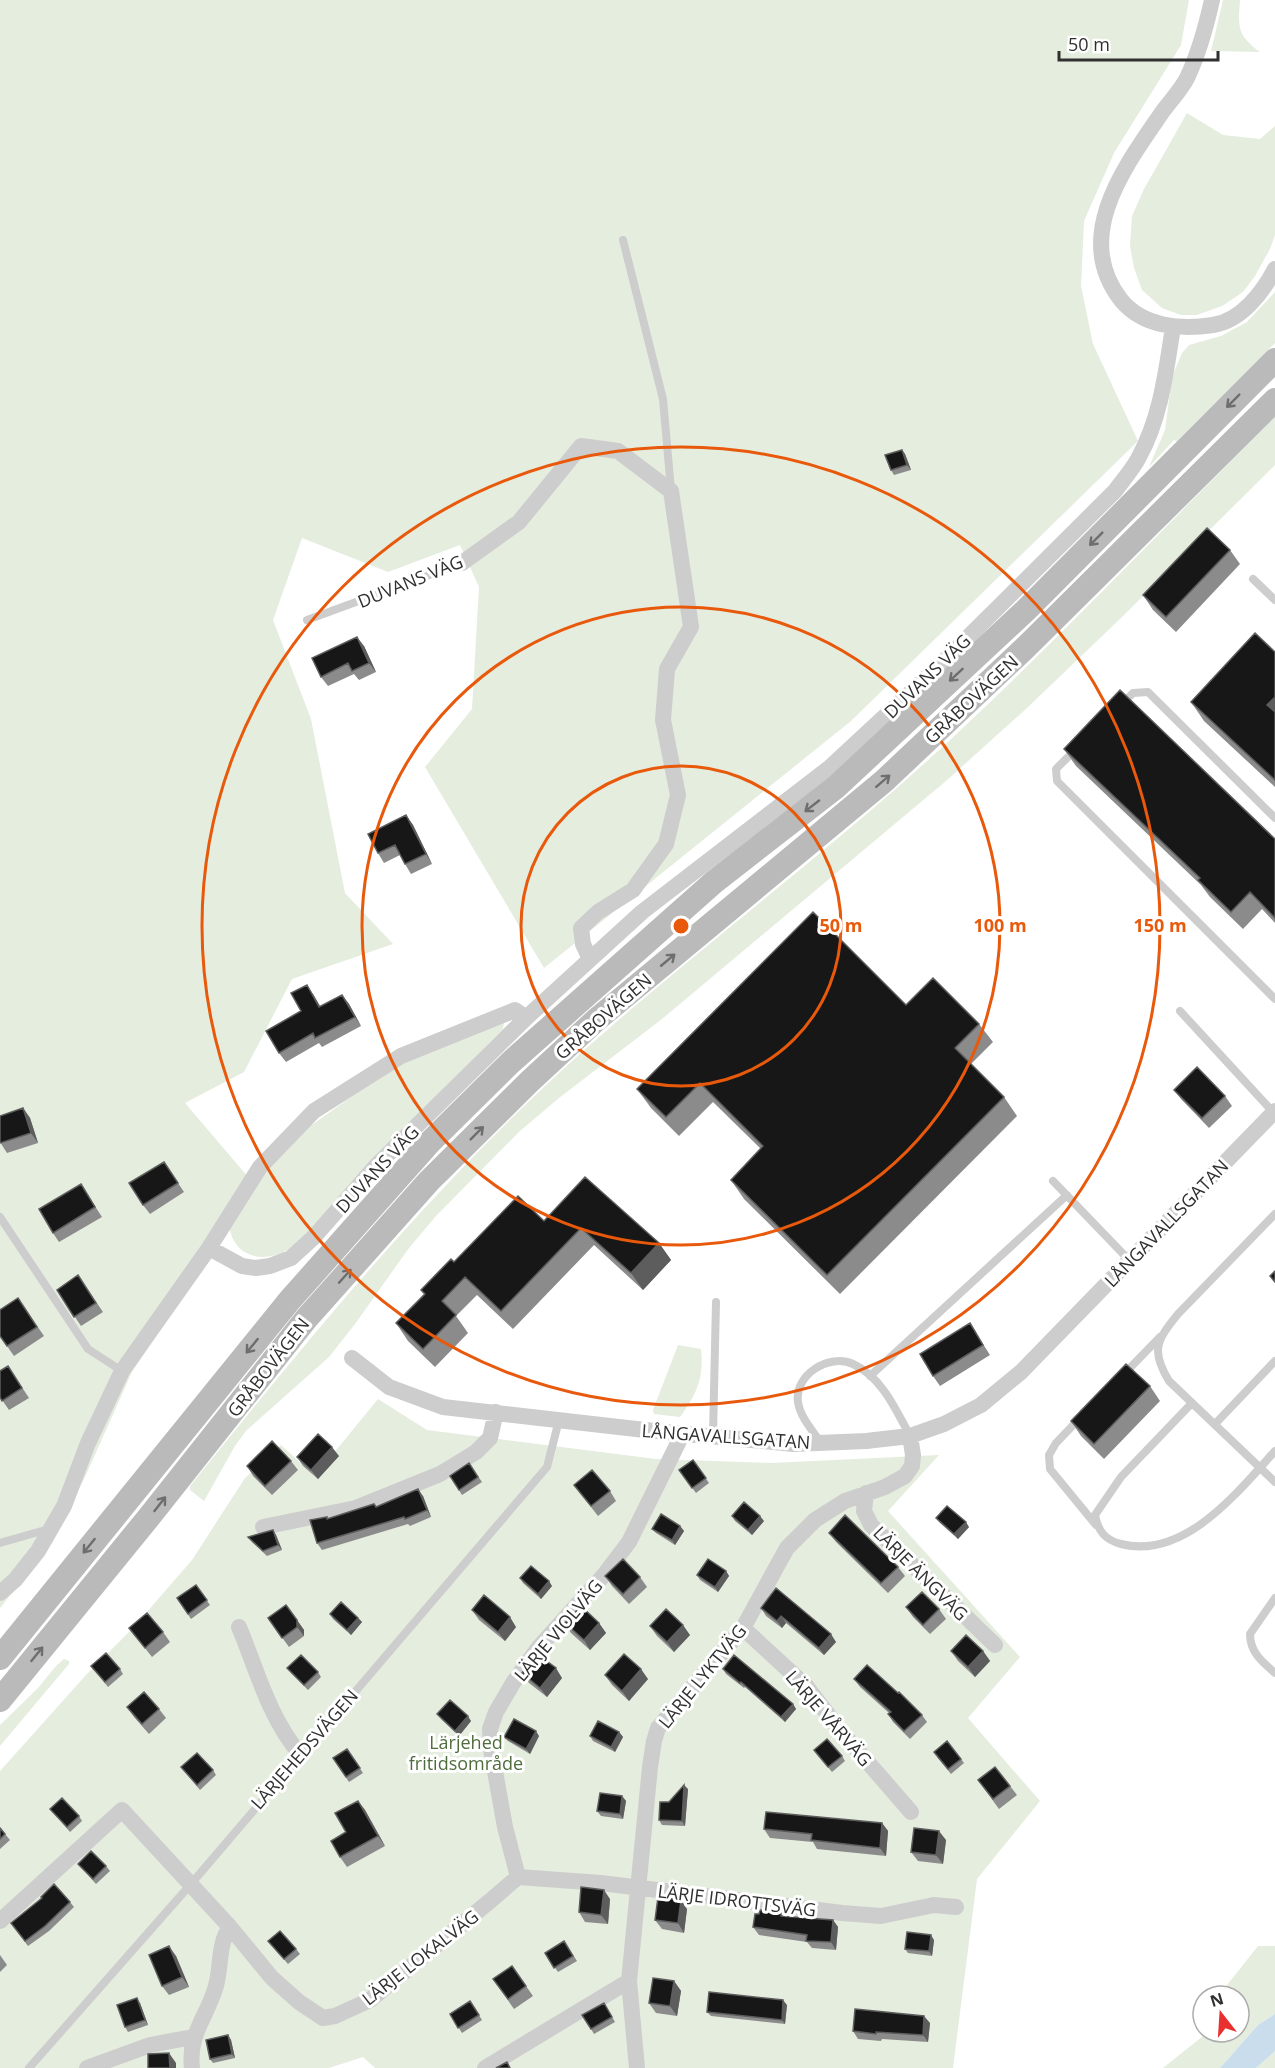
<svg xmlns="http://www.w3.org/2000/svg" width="1275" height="2068" viewBox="0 0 1275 2068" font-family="'Open Sans',sans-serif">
  <rect width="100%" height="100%" fill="#fff"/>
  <!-- green -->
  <path fill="#e5edde" d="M0,0H1189L1181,45L1114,153L1084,221L1081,286L1093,344L1138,441L851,721L544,968L425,767L472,709L479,587L460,545L388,572L302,538L273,620L311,719L345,893L393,944L292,979L244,1072L185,1103L254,1184L302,1132L354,1095L406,1062L504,1022L503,1029L420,1112L307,1235C301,1240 295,1246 288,1250C262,1264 234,1257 229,1226L132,1372L85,1477L52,1543L0,1608Z
    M1223,0H1240C1238,27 1237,35 1260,52L1211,51Z
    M1187,113L1223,135L1260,139L1275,126V235L1270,249L1255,276L1243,292L1222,306L1197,315H1181L1162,308L1142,290L1134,268L1130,246L1132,216L1144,189Z
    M1275,292V343L1177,441L1174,440L1149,467L1165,430L1172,377L1182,353L1189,345L1221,336L1247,322Z
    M1275,417V465L1123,616L1027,708L946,781L662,1019L559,1098L520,1131L436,1216L409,1248L355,1324L329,1357L246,1431L235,1446L204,1501L190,1490V1486C302,1347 415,1208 546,1085C668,971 803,873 926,762C1047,652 1159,532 1275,417Z
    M678,1345L701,1349C704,1378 697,1394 680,1417L654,1414L653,1410Z
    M378,1399L427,1430L656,1459L771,1463L939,1455L888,1511L1020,1657L968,1718L1040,1801L977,1879L953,2068H375L363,2057L329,2068H0V1771L86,1675L133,1628L192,1560L245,1478L281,1445L315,1476Z
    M64,1659L69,1661V1664L0,1746V1725L38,1688L56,1666Z
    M1258,1946H1275V2014L1258,2025L1220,2068H1163L1203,2036L1205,2032H1239V1996H1222L1227,1985Z
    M1275,2051V2068H1256Z"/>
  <!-- water -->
  <path fill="#cadded" d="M1275,2014V2051L1256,2068H1220L1258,2025Z"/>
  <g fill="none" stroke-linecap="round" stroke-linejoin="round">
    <!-- service -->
    <path stroke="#cdcdcd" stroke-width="8" d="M623,240L663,399L671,490
      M1253,579L1275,600
      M307,620L462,563
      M1121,705L1133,693L1148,692L1275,818
      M1075,750L1056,769L1057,781L1275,999
      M1180,1011L1274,1113
      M1053,1181L1129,1260
      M1275,1214L1178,1314C1157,1340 1150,1350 1169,1381L1275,1482
      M0,1217L88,1349L122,1371
      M1123,1375L1160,1337
      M870,1376L1067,1195
      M1192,1403L1121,1477L1095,1515C1098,1531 1105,1540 1121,1544C1184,1560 1237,1493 1275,1451
      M1080,1418L1056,1443L1049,1455L1050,1469L1096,1525
      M1215,1424L1275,1361
      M713,1436L716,1302
      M821,1443C813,1431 800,1417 798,1402C794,1375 829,1353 853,1364C882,1377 896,1410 910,1436
      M0,1543L49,1529
      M1275,1598L1250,1634C1250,1652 1262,1662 1275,1673
      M29,2068L191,1884L547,1467L559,1420"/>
    <!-- minor -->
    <path stroke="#cdcdcd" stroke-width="16" d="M1212,0C1206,27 1199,53 1187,78C1181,90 1171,100 1163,111C1126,165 1071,236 1121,300C1143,327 1181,330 1213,325C1241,321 1263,292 1275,269
      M462,563L519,522L581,446L618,451L671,491L691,627L667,669L663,720L678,795L666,844L633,890L598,912L581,928L583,944L590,959
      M209,1248L242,1266L256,1268L270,1266L291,1258L314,1237L375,1167L526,1018L642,912L829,768L940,665L1115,491C1123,480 1133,469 1139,457C1161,417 1166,371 1173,327
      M352,1358L389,1387L443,1407L645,1430L794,1444L866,1441L910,1436L944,1424L981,1405L1021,1372L1275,1111
      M866,1493L864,1511L871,1525L995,1645
      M263,1527L356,1508L440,1474L476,1452L490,1438L496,1412
      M0,1593L15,1580L38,1551L64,1506L88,1443L122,1371L209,1248L260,1167L314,1111L401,1056L515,1010L526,1018
      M239,1627C257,1670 269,1718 300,1754
      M743,1628L807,1687L839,1729L911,1812
      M518,1877L505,1827L491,1749L490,1729L496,1712L513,1683L539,1647L604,1575L629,1542L683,1433
      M518,1877L601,1883L842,1913L881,1916L934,1905L956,1907
      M0,1921L122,1810L230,1927L272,1978L299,2002L323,2018L335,2016L370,2000L490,1901L518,1877
      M87,2068L150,2045L193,2037
      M192,2068C188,2035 206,2018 215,1989C222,1969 217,1945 230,1927
      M485,2068L629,1981
      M637,2068L629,1981L650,1767L654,1741L658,1728L743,1628L787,1548L815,1520L845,1501L885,1487L905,1476L912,1466L913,1455L910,1436"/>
    <!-- secondary -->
    <path stroke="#bababa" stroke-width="24" d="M0,1658L289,1301L429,1143L511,1062L714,882L836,787L1026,610L1275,360
      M0,1700L149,1517L306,1319L429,1181L529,1082L596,1020L884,781L1026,647L1275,400"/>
  </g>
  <!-- wall -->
  <path fill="#8b8b8b" d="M902,450L905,454L911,470L894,475L891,470Z
    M1230,550L1240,564L1176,632L1153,610L1143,595Z
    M364,646L376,672L359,680L354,674L328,686L321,677Z
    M1275,652V787L1204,721L1191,702Z
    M1064,749L1275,839V923L1262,909L1243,929L1210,897L1201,885L1076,766Z
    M406,815L413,825L432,864L411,874L405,864L400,855L384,863L378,853Z
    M313,994L320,1007L342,995L349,1004L361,1026L322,1047L319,1043L286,1062L279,1053L301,1011Z
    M906,1005L979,1024L993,1042L971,1064L1004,1097L1017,1116L840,1294L744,1199L731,1180L761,1149L713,1102L679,1136L651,1108L637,1089Z
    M1174,1090L1225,1096L1232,1106L1209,1128L1181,1099Z
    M23,1108L30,1118L38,1143L7,1153L0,1142Z
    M164,1162L184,1192L150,1214L143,1205Z
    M87,1194L102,1217L59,1242L53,1233Z
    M544,1221L659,1243L671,1260L643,1290L594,1245L513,1329L477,1295L456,1316L468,1333L435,1367L408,1341L396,1323L424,1294L421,1290L454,1262Z
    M78,1275L103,1312L81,1326L57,1290Z
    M18,1298L44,1336L14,1356L0,1336Z
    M976,1333L990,1355L940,1386L933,1376Z
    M8,1366L29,1398L9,1410L0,1397Z
    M1150,1386L1160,1401L1104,1459L1081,1436L1071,1421Z
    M339,1456L318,1479L303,1466L297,1457Z
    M693,1460L709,1483L696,1493L679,1470Z
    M291,1461L298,1470L272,1495L253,1476L247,1466Z
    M469,1463L482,1482L462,1495L450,1476Z
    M574,1485L610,1491L616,1501L598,1516Z
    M423,1496L431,1517L410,1526L408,1524L322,1550L317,1543L328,1519Z
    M732,1516L764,1521L752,1535L735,1521Z
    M936,1518L969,1527L958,1539L940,1523Z
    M680,1526L684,1531L675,1545L656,1533L652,1529Z
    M273,1530L276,1535L282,1550L267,1556L252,1542L248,1537Z
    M829,1533L898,1567L905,1576L888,1593L836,1542Z
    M726,1571L729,1576L718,1592L700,1580L697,1575Z
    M605,1576L640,1577L647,1587L629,1604L612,1586Z
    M520,1578L552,1586L541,1599L523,1583Z
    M196,1585L210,1605L191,1619L177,1598Z
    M776,1588L836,1642L824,1655L786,1623L782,1628L766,1616L761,1608Z
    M286,1605L304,1630V1636L289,1647L268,1618Z
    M906,1607L939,1609L946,1619L930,1634L913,1617Z
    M472,1610L516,1627L505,1641L479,1620Z
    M330,1614L358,1618L362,1622L351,1635L333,1619Z
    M565,1623H599L606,1633L590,1650L571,1633Z
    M650,1626L690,1635L674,1652L657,1636Z
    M129,1628L163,1632L170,1642L152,1657Z
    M951,1651H983L990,1661L975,1677L958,1661Z
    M91,1666L120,1669L123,1674L108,1687Z
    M287,1668L318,1672L321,1677L308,1690L291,1673Z
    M723,1669L793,1704L796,1709L785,1722L745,1687L744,1688L726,1674Z
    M522,1673L562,1678L547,1697L529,1683Z
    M605,1675L648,1679L629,1701L612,1685Z
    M854,1679L922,1715L927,1722L910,1739L893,1722L888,1714L889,1713L860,1687Z
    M127,1707L159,1709L166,1718L149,1734L134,1717Z
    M437,1714L471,1721L459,1736L441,1719Z
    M619,1732L623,1737L615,1752L593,1741L590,1736Z
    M539,1736L530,1754L508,1741L504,1737Z
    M347,1749L363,1773L349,1782L333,1758Z
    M814,1750L842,1756L845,1761L832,1772Z
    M937,1757L961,1759L964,1763L951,1774Z
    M181,1767L213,1770L216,1775L200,1790Z
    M978,1780L1010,1786L1017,1795L999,1809Z
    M688,1789L685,1826L662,1825L659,1820L669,1802Z
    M622,1796L626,1801L623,1819L601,1816L597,1811Z
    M358,1801L365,1810L385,1846L347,1867L340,1857L346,1832Z
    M50,1809L79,1816L82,1821L70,1832Z
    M882,1823L888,1831L886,1856L817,1849L813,1842L770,1838L764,1829Z
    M0,1828L10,1840L0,1849Z
    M946,1840L943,1864L918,1861L911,1852Z
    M78,1864L106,1866L110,1871L96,1884Z
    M610,1899L608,1924L585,1922L579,1912Z
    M70,1902L74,1907L49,1931L28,1946L11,1923Z
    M687,1909L684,1933L662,1929L655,1920Z
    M781,1913L783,1916L833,1920L838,1927L836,1950L812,1948L807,1942L759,1935L753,1927Z
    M934,1940L932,1956L908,1953L905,1949Z
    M268,1941L296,1949L300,1954L288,1964Z
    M564,1941L577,1961L558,1972L545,1953Z
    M0,1955L7,1965L0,1972Z
    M176,1956L189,1987L169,1995L162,1986Z
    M512,1966L533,1996L514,2009L493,1979Z
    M674,1981L681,1991L677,2016L656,2013L649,2003Z
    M470,2001L482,2020L462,2033L450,2014Z
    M140,2003L148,2025L128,2032L125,2027Z
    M787,2005L785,2024L711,2016L707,2012Z
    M607,2008L615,2022L594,2034L591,2029Z
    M930,2023L928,2042L882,2039L881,2041L858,2039L853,2031Z
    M228,2035L231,2040L235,2058L213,2063L210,2059Z"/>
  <!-- shaded-wall -->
  <path fill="#5d5d5d" d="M902,450L905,454L911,470L907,465Z
    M357,637L364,646L376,672L369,663Z
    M1275,697V716L1267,705Z
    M406,815L413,825L432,864L426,854Z
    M307,985L313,994L326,1016L319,1007Z
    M342,995L349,1004L361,1026L355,1017Z
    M23,1108L30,1118L38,1143L31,1133Z
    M659,1243L671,1260L643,1290L631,1273Z
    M332,1447L339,1456L318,1479L311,1470Z
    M418,1489L423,1496L431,1517L427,1510Z
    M760,1516L764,1521L752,1535L748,1530Z
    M966,1522L969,1527L958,1539L954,1534Z
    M680,1526L684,1531L675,1545L672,1540Z
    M273,1530L276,1535L282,1550L278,1545Z
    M726,1571L729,1576L718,1592L715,1587Z
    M549,1581L552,1586L541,1599L538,1594Z
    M781,1616L786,1623L782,1628L777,1621Z
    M510,1617L516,1627L505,1641L498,1632Z
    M358,1618L362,1622L351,1635L347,1630Z
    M297,1620L304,1630V1636L297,1627Z
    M599,1623L606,1633L590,1650L584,1640Z
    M683,1625L690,1635L674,1652L667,1642Z
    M831,1634L836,1642L824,1655L819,1648Z
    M983,1651L990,1661L975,1677L968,1667Z
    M556,1668L562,1678L547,1697L540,1688Z
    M641,1669L648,1679L629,1701L622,1691Z
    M793,1704L796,1709L785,1722L781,1717Z
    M468,1716L471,1721L459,1736L455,1731Z
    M536,1731L539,1736L530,1754L526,1749Z
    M619,1732L623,1737L615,1752L611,1747Z
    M684,1785L688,1789L685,1826L682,1821Z
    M622,1796L626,1801L623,1819L620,1814Z
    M358,1801L365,1810L385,1846L378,1836Z
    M882,1823L888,1831L886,1856L880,1848Z
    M939,1831L946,1840L943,1864L936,1855Z
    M604,1890L610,1899L608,1924L601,1915Z
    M681,1900L687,1909L684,1933L678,1923Z
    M833,1920L838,1927L836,1950L831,1942Z
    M931,1935L934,1940L932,1956L929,1951Z
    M169,1946L176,1956L189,1987L182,1977Z
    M674,1981L681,1991L677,2016L670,2006Z
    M137,1998L140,2003L148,2025L145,2020Z
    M783,2000L787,2005L785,2024L782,2020Z
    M924,2016L930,2023L928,2042L923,2035Z
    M228,2035L231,2040L235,2058L232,2054Z
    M169,2053L176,2063V2068H170Z"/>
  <!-- building -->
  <path fill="#171717" stroke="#5d5d5d" stroke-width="1.5" d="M902,450L907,465L891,470L885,455Z
    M1207,528L1230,550L1166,617L1143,595Z
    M1255,633L1275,652V697L1267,705L1275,712V780L1191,702Z
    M357,637L369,663L352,671L348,663L321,677L312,658Z
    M1120,690L1275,839V918L1250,892L1231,912L1198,880L1200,878L1064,749Z
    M406,815L426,854L405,864L395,845L378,853L368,834Z
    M813,912L906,1005L933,978L979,1024L955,1048L1004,1097L827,1275L731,1180L763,1146L700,1083L666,1117L637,1089Z
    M307,985L319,1007L342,995L355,1017L315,1038L313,1033L279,1053L266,1031L301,1011L291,993Z
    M1197,1067L1225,1096L1202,1118L1174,1090Z
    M23,1108L31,1133L0,1143V1116Z
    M164,1162L178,1183L143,1205L129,1183Z
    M585,1177L659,1243L631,1273L581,1228L501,1311L465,1277L442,1301L456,1315L423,1349L396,1323L425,1294L421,1290L451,1259L454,1262L518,1196L544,1221Z
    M81,1184L95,1207L53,1233L39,1209Z
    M1275,1271V1282L1270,1276Z
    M78,1275L96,1303L74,1317L57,1290Z
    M18,1298L37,1327L7,1346L0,1336V1310Z
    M970,1323L983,1345L933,1376L920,1354Z
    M1126,1364L1150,1386L1094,1444L1071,1421Z
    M8,1366L22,1388L2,1401L0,1397V1371Z
    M318,1434L332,1447L311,1470L297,1457Z
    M272,1441L291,1461L265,1486L247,1466Z
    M693,1460L706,1478L692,1488L679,1470Z
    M469,1463L478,1477L459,1490L450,1476Z
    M592,1470L610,1491L591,1506L574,1485Z
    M418,1489L427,1510L405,1519L404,1517L317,1543L310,1520L327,1517V1519L374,1504L376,1507Z
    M744,1502L760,1516L748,1530L732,1516Z
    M947,1506L966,1522L954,1534L936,1518Z
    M661,1514L680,1526L672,1540L652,1529Z
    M845,1515L898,1567L881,1583L829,1533Z
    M273,1530L278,1545L263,1551L248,1537Z
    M623,1559L640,1577L623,1594L605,1576Z
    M708,1559L726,1571L715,1587L697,1575Z
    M531,1566L549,1581L538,1594L520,1578Z
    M196,1585L207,1600L188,1614L177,1598Z
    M776,1588L831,1634L819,1648L781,1616L777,1621L761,1608Z
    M922,1592L939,1609L923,1625L906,1607Z
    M484,1595L510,1617L498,1632L472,1610Z
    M341,1602L358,1618L347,1630L330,1614Z
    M286,1605L297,1620V1627L282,1638L268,1618Z
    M581,1606L599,1623L584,1640L565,1623Z
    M666,1609L683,1625L667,1642L650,1626Z
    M147,1613L163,1632L145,1648L129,1628Z
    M966,1635L983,1651L968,1667L951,1651Z
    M106,1653L120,1669L105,1682L91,1666Z
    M537,1654L556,1668L540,1688L522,1673Z
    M624,1654L641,1669L622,1691L605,1675Z
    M301,1655L318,1672L304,1685L287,1668Z
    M734,1655L793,1704L781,1717L741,1682L740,1683L723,1669Z
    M867,1665L898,1693L899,1692L922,1715L904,1731L888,1714L891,1712L854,1679Z
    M144,1692L159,1709L142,1724L127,1707Z
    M450,1700L468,1716L455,1731L437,1714Z
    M514,1719L536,1731L526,1749L504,1737Z
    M598,1721L619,1732L611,1747L590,1736Z
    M827,1739L842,1756L828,1767L814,1750Z
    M947,1741L961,1759L948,1769L934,1752Z
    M347,1749L360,1768L346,1777L333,1758Z
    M197,1753L213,1770L197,1785L181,1767Z
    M995,1767L1010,1786L993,1799L978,1780Z
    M684,1785L682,1821L659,1820L660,1802H669Z
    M600,1793L622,1796L620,1814L597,1811Z
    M62,1798L79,1816L67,1827L50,1809Z
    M358,1801L378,1836L340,1857L331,1841L346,1832L335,1813Z
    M766,1812L882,1823L880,1848L811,1840L812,1834L764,1829Z
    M0,1828L5,1834L0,1839Z
    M914,1828L939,1831L936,1855L911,1852Z
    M91,1851L106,1866L93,1879L78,1864Z
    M54,1884L70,1902L45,1926L25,1941L11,1923L42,1898L41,1897Z
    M581,1887L604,1890L601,1915L579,1912Z
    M658,1897L681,1900L678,1923L655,1920Z
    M760,1910L781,1913V1916L833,1920L831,1942L806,1941L807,1935L753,1927L755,1914H759Z
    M280,1931L296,1949L284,1959L268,1941Z
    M907,1932L931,1935L929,1951L905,1949Z
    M564,1941L573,1956L554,1968L545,1953Z
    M169,1946L182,1977L162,1986L149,1955Z
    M512,1966L526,1986L508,1999L493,1979Z
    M653,1978L674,1981L670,2006L649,2003Z
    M709,1992L783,2000L782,2020L707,2012Z
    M137,1998L145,2020L125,2027L117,2005Z
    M470,2001L479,2015L458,2028L450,2014Z
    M604,2003L612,2017L591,2029L582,2015Z
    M855,2009L924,2016L923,2035L876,2032V2034L853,2031Z
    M228,2035L232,2054L210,2059L206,2040Z
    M169,2053L170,2068H148V2054Z
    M507,2062L510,2068H496Z"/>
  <!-- one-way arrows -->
  <defs><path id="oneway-shaft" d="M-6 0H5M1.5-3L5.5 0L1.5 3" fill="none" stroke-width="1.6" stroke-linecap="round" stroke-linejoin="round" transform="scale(1.5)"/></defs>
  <g stroke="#6e6e6e">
    <use href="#oneway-shaft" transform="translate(1233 401) rotate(135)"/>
    <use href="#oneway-shaft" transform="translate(1096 539) rotate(135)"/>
    <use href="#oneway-shaft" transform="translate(956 675) rotate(137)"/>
    <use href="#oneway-shaft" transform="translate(883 781) rotate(-41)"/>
    <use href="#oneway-shaft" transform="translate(812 806) rotate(142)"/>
    <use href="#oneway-shaft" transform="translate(668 960) rotate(-40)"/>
    <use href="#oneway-shaft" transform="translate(477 1133) rotate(-45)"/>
    <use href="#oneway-shaft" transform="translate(345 1276) rotate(-48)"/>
    <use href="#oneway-shaft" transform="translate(252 1346) rotate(129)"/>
    <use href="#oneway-shaft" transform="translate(160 1504) rotate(-52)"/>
    <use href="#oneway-shaft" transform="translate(89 1546) rotate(129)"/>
    <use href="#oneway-shaft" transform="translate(37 1654) rotate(-51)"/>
  </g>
  <!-- distance rings -->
  <g fill="none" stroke="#e8590c" stroke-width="3">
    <circle cx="681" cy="926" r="160"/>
    <circle cx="681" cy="926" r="319"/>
    <circle cx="681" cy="926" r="479"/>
  </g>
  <g text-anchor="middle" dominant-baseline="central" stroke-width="6" stroke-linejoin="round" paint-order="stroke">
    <!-- street labels -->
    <g font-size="18" fill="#303030" stroke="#fff">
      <text transform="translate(410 581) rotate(-22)">DUVANS VÄG</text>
      <text transform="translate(927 676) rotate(-44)">DUVANS VÄG</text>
      <text transform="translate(971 699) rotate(-43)">GRÅBOVÄGEN</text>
      <text transform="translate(603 1016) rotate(-41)">GRÅBOVÄGEN</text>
      <text transform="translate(377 1169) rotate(-47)">DUVANS VÄG</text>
      <text transform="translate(1166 1223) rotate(-46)">LÅNGAVALLSGATAN</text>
      <text transform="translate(268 1367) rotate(-52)">GRÅBOVÄGEN</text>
      <text transform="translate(726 1436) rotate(4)">LÅNGAVALLSGATAN</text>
      <text transform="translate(921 1573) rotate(45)">LÄRJE ÄNGVÄG</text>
      <text transform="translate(558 1630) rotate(-50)">LÄRJE VIOLVÄG</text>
      <text transform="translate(702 1676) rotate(-51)">LÄRJE LYKTVÄG</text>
      <text transform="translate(829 1718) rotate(49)">LÄRJE VÅRVÄG</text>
      <text transform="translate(304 1749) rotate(-49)">LÄRJEHEDSVÄGEN</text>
      <text transform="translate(737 1900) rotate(7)">LÄRJE IDROTTSVÄG</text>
      <text transform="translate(420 1957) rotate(-38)">LÄRJE LOKALVÄG</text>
    </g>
    <!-- park labels -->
    <g font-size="18" fill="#4f6d3c" stroke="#fff">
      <text x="466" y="1742">Lärjehed<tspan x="466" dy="21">fritidsområde</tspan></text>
    </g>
  </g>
  <circle cx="681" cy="926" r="9" fill="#e8590c" stroke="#fff" stroke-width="3"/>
  <g font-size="18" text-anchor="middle" font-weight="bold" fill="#e8590c" stroke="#fff" stroke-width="6" stroke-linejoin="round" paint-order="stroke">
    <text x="841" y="932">50 m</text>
    <text x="1000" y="932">100 m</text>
    <text x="1160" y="932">150 m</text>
  </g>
  <!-- north arrow -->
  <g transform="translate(1221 2014) rotate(343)"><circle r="28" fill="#ffffff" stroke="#acacac" stroke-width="1.5"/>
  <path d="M0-4.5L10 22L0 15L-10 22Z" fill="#ea302f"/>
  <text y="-9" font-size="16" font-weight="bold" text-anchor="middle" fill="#303030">N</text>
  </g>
  <!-- scale -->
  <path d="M1059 51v9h159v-9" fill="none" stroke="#303030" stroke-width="3"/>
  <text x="1068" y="51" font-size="18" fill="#303030" stroke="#ffffff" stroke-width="4.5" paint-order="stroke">50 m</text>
</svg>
